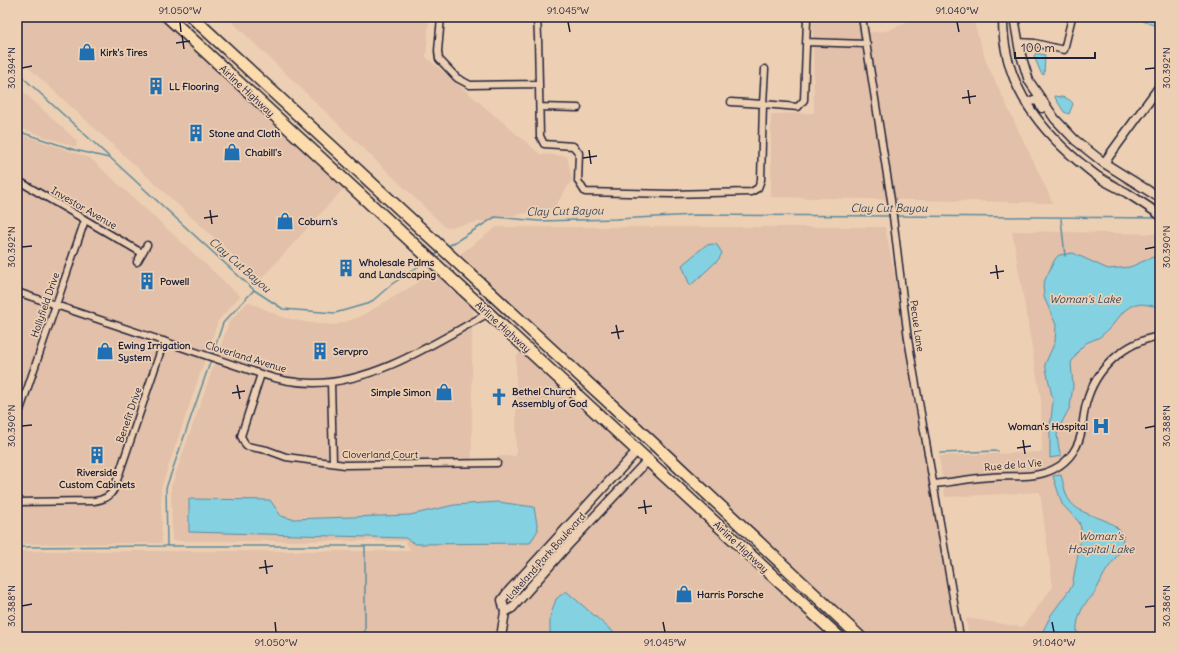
<svg xmlns="http://www.w3.org/2000/svg" width="1177" height="654" viewBox="0 0 1177 654" font-family="Delius,sans-serif">
  <rect width="100%" height="100%" fill="#edd0b3"/>
  <filter id="ink" filterUnits="userSpaceOnUse"><feTurbulence type="fractalNoise" baseFrequency=".025" numOctaves="2"/><feDisplacementMap in="SourceGraphic" scale="8" xChannelSelector="R" yChannelSelector="G"/><feConvolveMatrix kernelMatrix="1 2 1 2 8 2 1 2 1" color-interpolation-filters="sRGB"/></filter>
  <g filter="url(#ink)">
    <!-- built -->
    <path fill="#e2c0a9" d="M17,17H160L344,188L260,280L17,57Z
      M227,17H429L426,57L540,154L567,156L572,180L554,208L446,228Z
      M813,17H859L861,33L886,31L906,23L907,17H972L987,64L1053,203L771,197V114L814,113Z
      M17,86L77,141L76,147L17,127Z
      M17,133L90,158L240,296L218,321L161,488L162,543L17,544Z
      M497,227H885L895,277L955,637H869L759,533L460,254Z
      M1012,231L1160,234V637H969L966,618L1022,627L1053,587L1040,492L945,497L939,456L1042,452L1041,400Z
      M432,269L472,307L474,311L473,316L468,323L383,365L366,372L306,385H327L347,383L363,379L393,367L472,327V460L498,461L499,456H516V357L521,351L624,446L627,451V456L540,552L552,564L647,461L834,637H17V551H411L405,541H172L171,487L229,322L248,302L285,318L311,323L335,325L357,318L375,308L414,285Z"/>
    <!-- water -->
    <path fill="#84d1e2" stroke="#5d8b9f" d="M1138,17H1160V29C1153,23 1144,24 1138,17Z
      M1036,53L1045,55L1044,75L1041,73L1034,56Z
      M1054,96C1060,97 1070,97 1073,104L1069,114L1064,112Z
      M713,244L717,245L722,253L719,259L690,286L682,265L706,245Z
      M1073,253L1108,269L1130,267L1153,257L1160,258V307L1142,304L1131,306L1124,311L1110,328L1100,337L1086,343L1079,350L1071,363L1073,386L1070,407L1059,428L1057,435L1059,449L1061,456L1050,458V429L1053,401L1045,364L1055,342L1056,325L1044,297L1043,284L1055,259L1059,255Z
      M1061,475C1063,481 1064,488 1066,494C1076,520 1110,513 1123,535C1123,551 1117,556 1108,568C1102,576 1099,587 1093,595C1091,598 1087,601 1085,604C1078,615 1076,625 1077,637H1040L1051,615L1072,586L1081,538V528L1079,522L1062,504L1053,476Z
      M189,499L270,500L281,516L292,519L410,515L454,505L498,502L534,507L538,530L530,543L416,544L405,538L189,532Z
      M566,591L619,637H550V617L556,599Z"/>
    <g fill="none" stroke-linecap="round" stroke-linejoin="round">
      <!-- stream -->
      <path stroke="#5d8b9f" stroke-width="1.5" d="M17,72L254,290L283,309L335,313L370,303L392,284L425,262
        M17,131L75,150L109,158
        M896,216L1160,218
        M1061,219L1065,256
        M447,247L495,217L539,221L616,219L695,215L892,216
        M433,256L440,252
        M212,356L223,323L254,290
        M940,453L998,451
        M167,546H403
        M17,547L167,546L166,488L211,360
        M365,547V637"/>
      <!-- street casing -->
      <g stroke="#22223b" stroke-width="9">
        <path id="street" d="M441,17L438,51L439,59L457,78L470,85L539,84
          M537,17L538,37L540,136L544,144L573,146L579,153L578,181L585,192L671,194L751,192L758,188L761,180L763,104L798,107L804,100L807,20L805,17
          M862,17L891,200L908,339L960,637
          M806,42L867,44
          M1018,42L1035,43L1064,50L1072,17
          M731,102L763,104L765,69
          M540,107L578,108
          M17,180L142,253
          M137,262L147,245
          M17,292L261,374C278,380 296,383 314,383C375,383 436,342 487,314
          M261,374L241,436L246,446L267,450L286,457L345,465L497,463
          M331,382L333,463
          M17,419L85,220
          M934,484C953,482 972,478 991,477C1012,475 1035,479 1054,469C1070,461 1080,445 1082,428C1083,420 1084,412 1086,404C1095,369 1124,342 1160,336
          M17,502L94,501C103,500 110,497 114,489L164,341
          M121,637H137"/>
      </g>
      <!-- secondary casing -->
      <g stroke="#22223b" stroke-width="11">
        <path id="secondary" d="M1003,17C1002,78 1033,123 1078,161C1085,166 1092,173 1100,178C1108,183 1118,188 1127,193C1138,200 1149,207 1160,215
          M1014,17L1020,52L1029,81L1055,119L1075,140L1104,163L1160,198
          M1026,103L1034,100L1038,101L1042,108
          M1104,163L1160,86
          M505,612L502,600L507,593L636,452
          M505,612L512,608L568,545L647,461
          M501,637L505,612"/>
      </g>
      <!-- highway casing -->
      <g stroke="#22223b" stroke-width="14">
        <path id="highway" d="M168,17C391,224 615,430 839,637
          M192,17L669,458L860,637"/>
      </g>
      <!-- street -->
      <use href="#street" stroke="#edd0b3" stroke-width="6"/>
      <!-- secondary -->
      <use href="#secondary" stroke="#edd0b3" stroke-width="8"/>
      <!-- highway -->
      <use href="#highway" stroke="#fcdcac" stroke-width="11"/>
    </g>
  </g>
  <!-- ticks -->
  <path fill="none" stroke="#22223b" stroke-width="1.5" d="M180,22L181,32M568,22L570,32M957,22L959,32M182,35L184,49M176,43L190,41M22,68L32,66M1145,69L1155,68M968,90L970,104M962,98L976,96M589,150L591,164M583,158L597,156M210,210L212,224M204,218L218,216M22,247L32,246M1145,249L1155,247M996,265L998,279M990,273L1004,271M616,325L619,339M611,333L624,331M237,385L240,399M232,393L245,391M22,426L32,425M1145,428L1155,426M1023,440L1025,454M1017,448L1031,446M644,500L646,514M638,508L652,506M265,560L267,574M259,568L273,566M22,606L32,604M1145,607L1155,606M275,622L276,632M663,622L665,632M1052,622L1054,632"/>
  <!-- icons -->
  <defs>
    <g id="shop-bare" transform="scale(1.38)"><path d="M-5-2.5h2.3a2.7 3.5 0 0 1 5.4 0H5L5.5 6h-11ZM-1.5-2.5h3a1.5 2.3 0 0 0-3 0Z" fill="#1f6fb2" stroke="#edd0b3" stroke-width="2.5" paint-order="stroke"/></g>
    <g id="building-bare" transform="scale(1.38)"><path d="M-4-6H4V6H1V3H-1V6H-4ZM-2.5-4.3h1.7v1.8h-1.7ZM.8-4.3h1.7v1.8H.8ZM-2.5-1h1.7V.8h-1.7ZM.8-1h1.7V.8H.8Z" fill="#1f6fb2" stroke="#edd0b3" stroke-width="2.5" paint-order="stroke"/></g>
    <g id="church-bare" transform="scale(1.38)"><path d="M-1.2-6h2.4v3.5h3.3v2.4h-3.3V6h-2.4V-.1h-3.3v-2.4h3.3Z" fill="#1f6fb2" stroke="#edd0b3" stroke-width="2.5" paint-order="stroke"/></g>
    <g id="hospital-bare" transform="scale(1.38)"><path d="M-5-5h3v3.5h4V-5h3V5h-3V1.5h-4V5h-3Z" fill="#1f6fb2" stroke="#edd0b3" stroke-width="2.5" paint-order="stroke"/></g>
  </defs>
  <g fill-rule="evenodd">
    <use href="#shop-bare" x="87" y="52"/>
    <use href="#building-bare" x="156" y="86"/>
    <use href="#building-bare" x="196" y="133"/>
    <use href="#shop-bare" x="232" y="152"/>
    <use href="#shop-bare" x="285" y="221"/>
    <use href="#building-bare" x="346" y="268"/>
    <use href="#building-bare" x="147" y="281"/>
    <use href="#shop-bare" x="105" y="351"/>
    <use href="#building-bare" x="320" y="351"/>
    <use href="#shop-bare" x="444" y="392"/>
    <use href="#church-bare" x="499" y="397"/>
    <use href="#hospital-bare" x="1101" y="426"/>
    <use href="#building-bare" x="97" y="455"/>
    <use href="#shop-bare" x="684" y="594"/>
  </g>
  <g text-anchor="middle" dominant-baseline="central" stroke-width="3.5" stroke-linejoin="round" paint-order="stroke">
    <!-- poi labels -->
    <g font-size="10" font-weight="bold" fill="#22223b" stroke="#edd0b3" text-anchor="start">
      <text x="100" y="52">Kirk's Tires</text>
      <text x="169" y="86">LL Flooring</text>
      <text x="209" y="133">Stone and Cloth</text>
      <text x="245" y="152">Chabill's</text>
      <text x="298" y="221">Coburn's</text>
      <text x="359" y="262">Wholesale Palms<tspan x="359" dy="12">and Landscaping</tspan></text>
      <text x="160" y="281">Powell</text>
      <text x="118" y="345">Ewing Irrigation<tspan x="118" dy="12">System</tspan></text>
      <text x="333" y="351">Servpro</text>
      <text x="512" y="391">Bethel Church<tspan x="512" dy="12">Assembly of God</tspan></text>
      <text x="431" y="392" text-anchor="end">Simple Simon</text>
      <text x="1088" y="426" text-anchor="end">Woman's Hospital</text>
      <text x="97" y="472" text-anchor="middle">Riverside<tspan x="97" dy="12">Custom Cabinets</tspan></text>
      <text x="697" y="594">Harris Porsche</text>
    </g>
    <!-- street labels -->
    <g font-size="10" fill="#22223b" stroke="#edd0b3">
      <text transform="translate(247 91) rotate(43)">Airline Highway</text>
      <text transform="translate(84 208) rotate(30)">Investor Avenue</text>
      <text transform="translate(45 305) rotate(-71)">Hollyfield Drive</text>
      <text transform="translate(917 326) rotate(82)">Pecue Lane</text>
      <text transform="translate(503 327) rotate(42)">Airline Highway</text>
      <text transform="translate(246 357) rotate(17)">Cloverland Avenue</text>
      <text transform="translate(129 415) rotate(-71)">Benefit Drive</text>
      <text x="380" y="454">Cloverland Court</text>
      <text transform="translate(1013 465) rotate(-5)">Rue de la Vie</text>
      <text transform="translate(741 547) rotate(43)">Airline Highway</text>
      <text transform="translate(546 556) rotate(-48)">Lakeland Park Boulevard</text>
    </g>
    <!-- water labels -->
    <g font-size="11" font-style="italic" fill="#36455c" stroke="#edd0b3">
      <text x="889" y="208">Clay Cut Bayou</text>
      <text transform="translate(565 211) rotate(-1)">Clay Cut Bayou</text>
      <text transform="translate(240 265) rotate(41)">Clay Cut Bayou</text>
      <text x="1085" y="299">Woman's Lake</text>
      <text x="1101" y="536">Woman's<tspan x="1101" dy="13">Hospital Lake</tspan></text>
    </g>
  </g>
  <!-- margin -->
  <rect width="1177" height="654" fill="none" stroke="#edd0b3" stroke-width="44"/>
  <!-- scale -->
  <path d="M1015 52v6h80v-6" fill="none" stroke="#22223b" stroke-width="2"/>
  <text x="1021" y="52" font-size="12" fill="#22223b" stroke="#edd0b3" stroke-width="3" paint-order="stroke">100 m</text>
  <rect x="22" y="22" width="1133" height="610" fill="none" stroke="#22223b" stroke-width="1.5"/>
  <g font-size="10" text-anchor="middle" fill="#22223b">
    <text x="180" y="14">91.050°W</text>
    <text x="568" y="14">91.045°W</text>
    <text x="957" y="14">91.040°W</text>
    <text transform="translate(1166 68) rotate(-90)" y="4">30.392°N</text>
    <text transform="translate(11 68) rotate(-90)" y="4">30.394°N</text>
    <text transform="translate(1166 247) rotate(-90)" y="4">30.390°N</text>
    <text transform="translate(11 247) rotate(-90)" y="4">30.392°N</text>
    <text transform="translate(1166 426) rotate(-90)" y="4">30.388°N</text>
    <text transform="translate(11 426) rotate(-90)" y="4">30.390°N</text>
    <text transform="translate(1166 606) rotate(-90)" y="4">30.386°N</text>
    <text transform="translate(11 606) rotate(-90)" y="4">30.388°N</text>
    <text x="276" y="646">91.050°W</text>
    <text x="665" y="646">91.045°W</text>
    <text x="1054" y="646">91.040°W</text>
  </g>
</svg>
